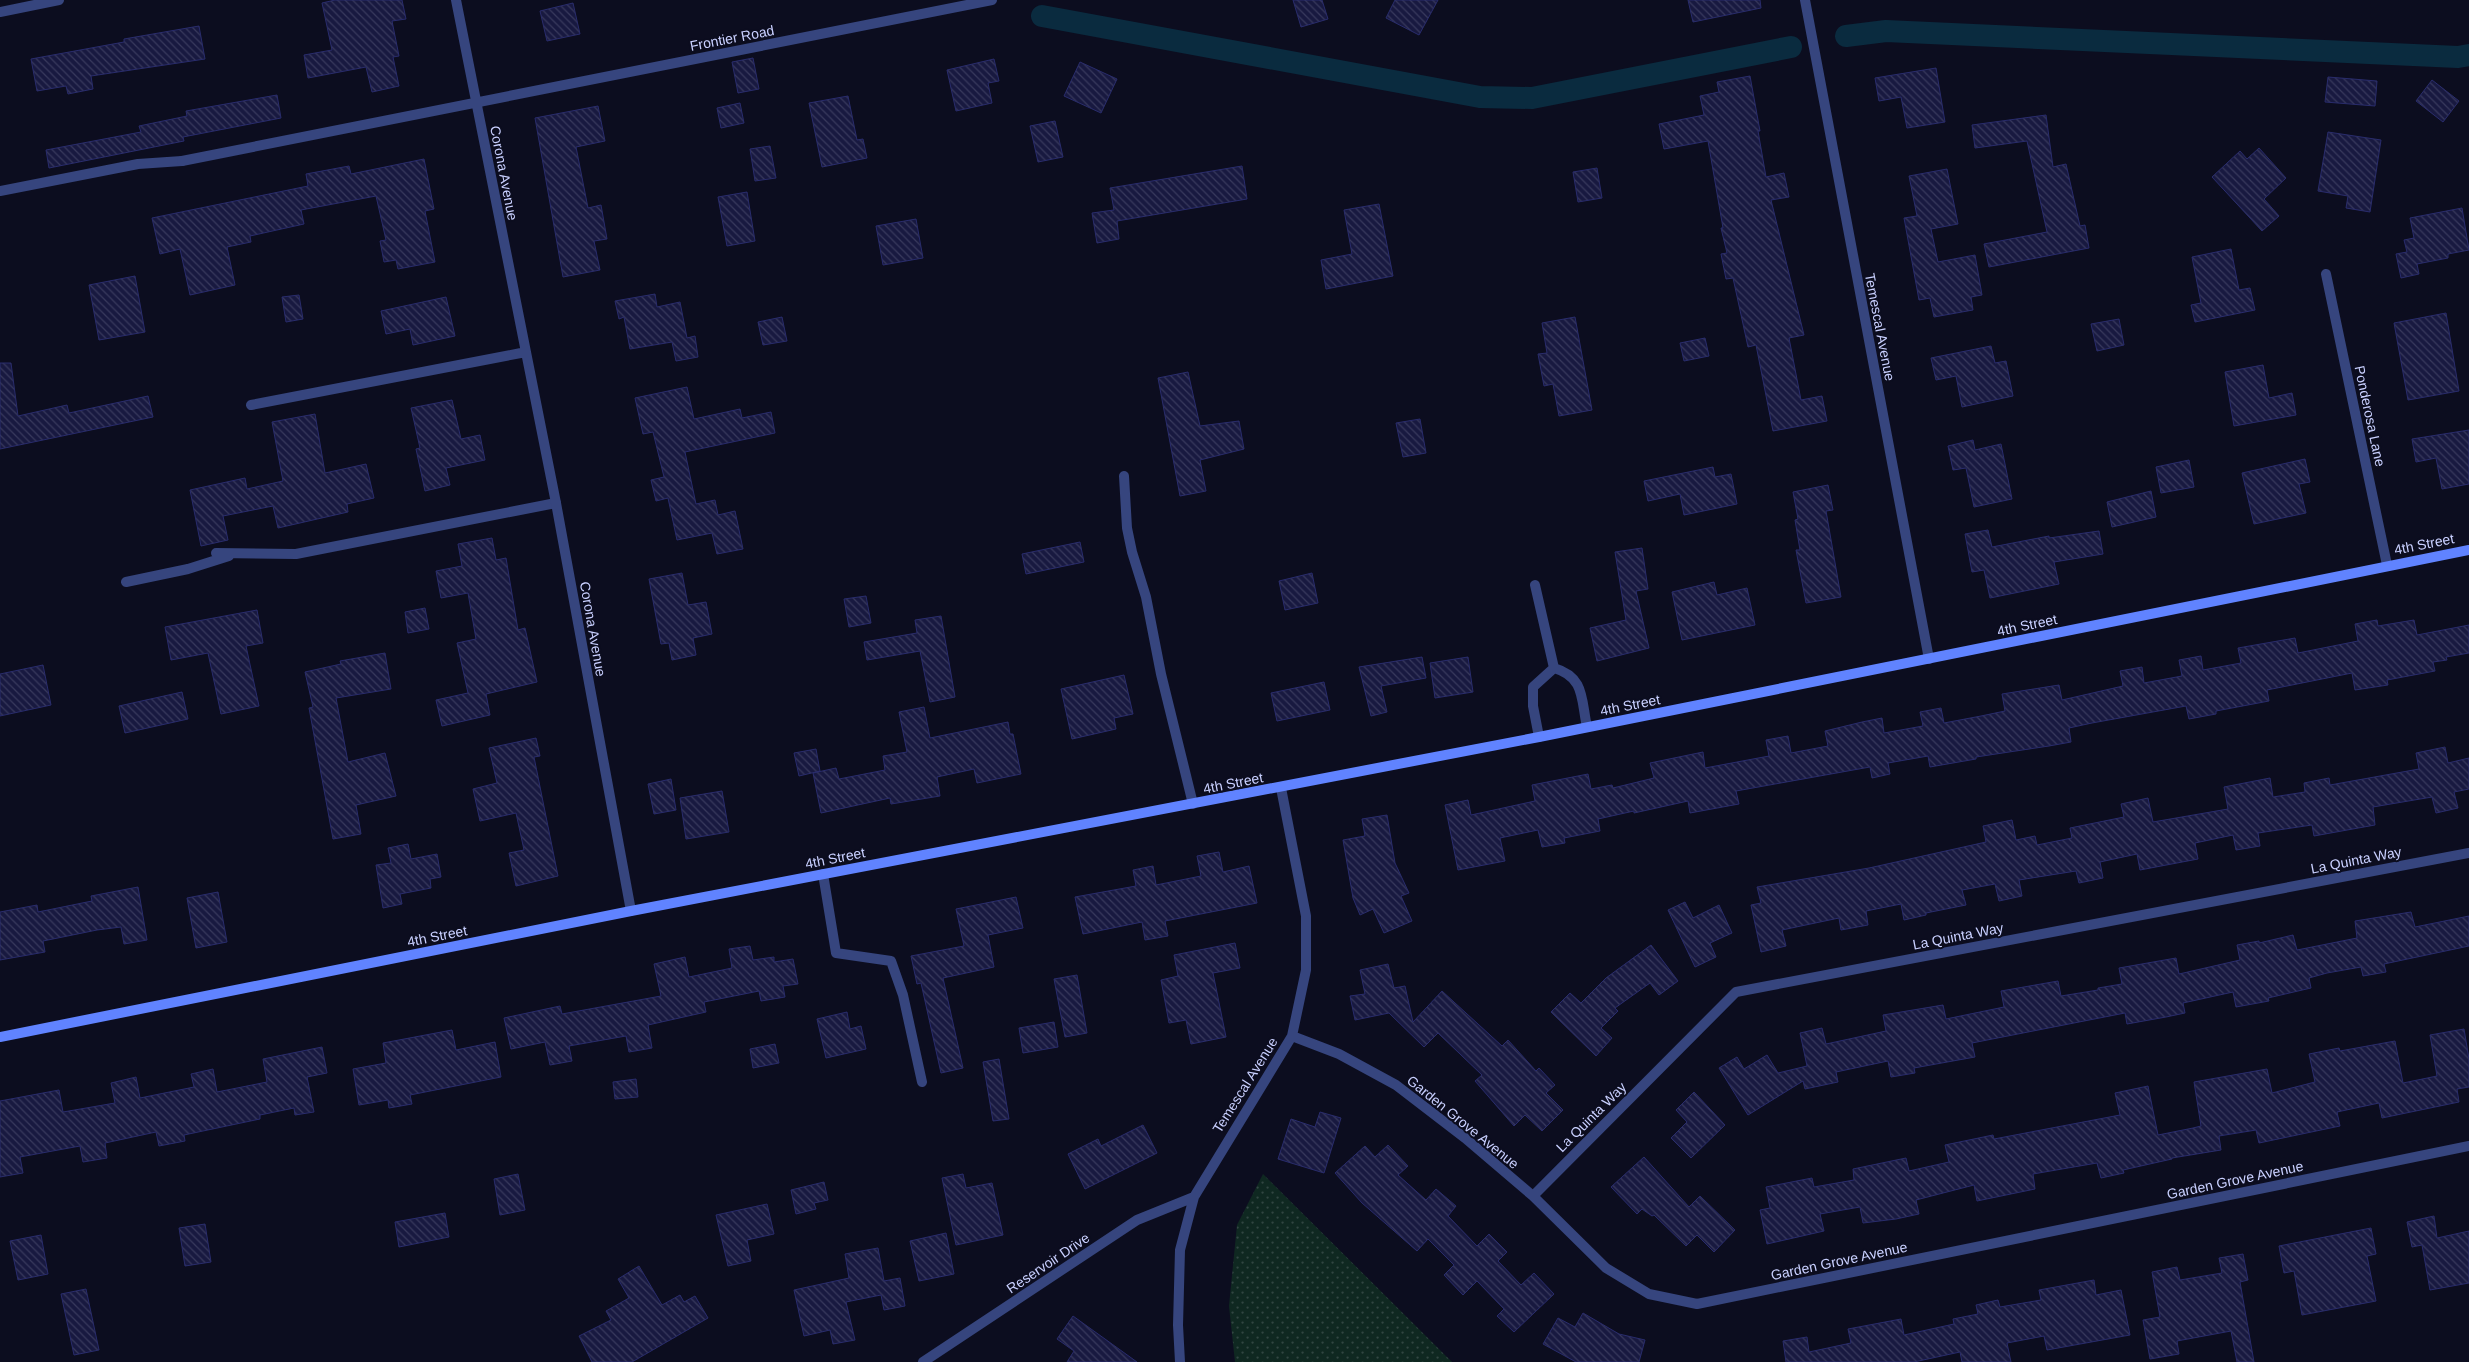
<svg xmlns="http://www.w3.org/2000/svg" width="2469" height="1362" viewBox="0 0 2469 1362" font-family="Helvetica,sans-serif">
  <defs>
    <pattern id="grass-dots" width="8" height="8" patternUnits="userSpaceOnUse" patternTransform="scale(1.25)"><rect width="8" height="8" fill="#0f2821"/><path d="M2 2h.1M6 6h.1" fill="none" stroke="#314642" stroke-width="1.8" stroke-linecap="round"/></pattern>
    <pattern id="building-back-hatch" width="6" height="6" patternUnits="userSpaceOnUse" patternTransform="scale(1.25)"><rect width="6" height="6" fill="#181940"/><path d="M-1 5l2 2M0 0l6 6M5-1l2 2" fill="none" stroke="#38395d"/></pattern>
  </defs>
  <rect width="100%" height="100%" fill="#0c0d1f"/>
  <!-- grass -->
  <path fill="url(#grass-dots)" d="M1263,1174L1452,1362H1235L1229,1306L1237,1225Z"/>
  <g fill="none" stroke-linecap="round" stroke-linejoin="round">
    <!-- canal -->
    <path stroke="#0a2b3f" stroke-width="22" d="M1042,16L1480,97L1532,98L1791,47
      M1846,36L1886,31L2458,57L2469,55"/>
  </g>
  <!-- building -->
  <path fill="url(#building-back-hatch)" stroke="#292c6c" d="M335,0H402L406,19L392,21L399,56L393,57L399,86L372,92L366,67L308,78L304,55L332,50L322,3Z
    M1293,0H1322L1328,19L1301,27Z
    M1395,0H1438L1419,35L1386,18Z
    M1688,0H1760L1761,8L1693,22Z
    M573,3L580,34L547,41L540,11Z
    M199,26L205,59L91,76L93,89L68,94L66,86L37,91L31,59L124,42V39Z
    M753,58L759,89L738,93L732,62Z
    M994,59L999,81L988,83L992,103L956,111L947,70Z
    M1080,62L1117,79L1101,113L1064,96Z
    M1936,68L1945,122L1907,128L1901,97L1879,101L1875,78Z
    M1750,76L1760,131H1758L1766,177L1784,173L1789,197L1771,200L1804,335L1789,338L1801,400L1822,396L1827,421L1773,431L1756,345L1748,347L1733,278L1726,279L1721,254L1727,253L1721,228H1723L1708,141L1664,149L1659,124L1704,115L1700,96L1719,92L1717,82Z
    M2328,77L2377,81L2375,106L2325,102Z
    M2432,80L2459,101L2443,122L2416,101Z
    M277,95L281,118L183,137L184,141L49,168L46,150L141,132L139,126L187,116L186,111Z
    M848,96L857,140L863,139L867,158L822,167L809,103Z
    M740,103L744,123L721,128L717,108Z
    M598,106L605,141L576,147L588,208L601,205L607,239L594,241L600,270L563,277L535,118Z
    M2046,115L2053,167L2066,164L2080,226L2085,225L2089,248L1989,267L1984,244L2047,232L2027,141L1975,148L1972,125Z
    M1055,121L1063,157L1038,162L1030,126Z
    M2328,132L2381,140L2370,212L2346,208L2348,196L2318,191Z
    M770,146L776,178L755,181L750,149Z
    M2259,148L2286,178L2264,199L2279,216L2262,231L2212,177L2240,151L2247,159Z
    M424,159L434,209L425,211L435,262L398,269L396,260L384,262L380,241L386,240L376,196L301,210L304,224L250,236L251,242L227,247L235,285L190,295L180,249L160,254L152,218L308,186L306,174L349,166L351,174Z
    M1242,166L1247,199L1117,221L1119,239L1097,243L1092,213L1114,210L1110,188Z
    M1597,168L1602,198L1578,202L1573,172Z
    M1947,169L1958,224L1931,229L1938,262L1975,255L1982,295L1971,297L1973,310L1934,317L1930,298L1919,300L1904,218L1917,216L1909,176Z
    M747,192L755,241L727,246L718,197Z
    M1379,204L1393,276L1326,289L1321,260L1352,254L1344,210Z
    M2462,208L2469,250L2448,254V258L2417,264L2419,274L2401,278L2396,254L2407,252L2404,240L2414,238L2410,218Z
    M916,219L923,258L883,265L876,226Z
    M2231,249L2239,290L2250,288L2255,310L2195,322L2191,305L2201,303L2192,257Z
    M135,276L145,332L99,340L89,285Z
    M655,294L657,307L680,302L687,338L695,336L698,357L676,361L672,342L630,349L624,317L619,319L615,301Z
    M299,295L303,319L286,322L282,297Z
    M446,297L455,336L413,345L410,329L386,334L381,311Z
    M2446,313L2459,391L2408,400L2394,323Z
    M782,317L787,341L763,345L758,322Z
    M1575,317L1592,410L1559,416L1553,384L1544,386L1538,354L1547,353L1542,323Z
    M2119,319L2124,345L2097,351L2091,324Z
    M1705,338L1709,356L1684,361L1680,343Z
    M1991,346L1995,363L2006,361L2013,396L1962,407L1956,376L1936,380L1931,358Z
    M0,363H11L18,416L67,405L69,413L148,396L153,417L0,449Z
    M2263,365L2269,398L2292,393L2296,415L2234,426L2225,372Z
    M1188,372L1200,426L1239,421L1244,449L1200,460L1206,491L1180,496L1158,378Z
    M687,387L694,419L740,409L742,418L771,412L775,433L685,452L696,504L715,500L718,515L735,511L743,549L717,554L712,533L677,540L668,498L656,501L651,480L664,477L653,432L643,434L635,398Z
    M452,400L461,439L480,435L485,460L446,468L450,485L425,491L416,449L420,448L411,408Z
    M315,414L325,473L366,464L374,498L347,504L348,512L278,528L273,506L223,516L228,540L201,546L190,490L245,478L247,489L283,481L272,422Z
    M1420,419L1426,453L1403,457L1396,423Z
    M2469,430V484L2442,489L2436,458L2416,462L2412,439Z
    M1973,440L1975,450L2001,444L2012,499L1974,507L1966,468L1953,470L1948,446Z
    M2305,459L2310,482L2299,484L2306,513L2254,524L2242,473Z
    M2189,460L2194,487L2161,493L2156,467Z
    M1713,467L1715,477L1731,474L1737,504L1684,515L1680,494L1648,501L1644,481Z
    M1828,485L1833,510L1826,511L1841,597L1806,603L1796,550H1800L1795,520L1798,519L1793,492Z
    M2151,491L2156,517L2112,527L2107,502Z
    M1988,530L1992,547L2049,536V538L2099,531L2103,554L2054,562L2059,584L1990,598L1984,570L1972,572L1965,534Z
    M492,538L496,560L506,558L518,630L525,628L537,682L486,694L490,715L442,726L436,700L468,693L457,643L476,639L468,593L441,598L436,571L462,566L458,544Z
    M1080,542L1084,562L1026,574L1022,554Z
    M1642,548L1648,589L1636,591L1649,648L1597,661L1590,628L1626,620L1615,552Z
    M682,573L688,605L706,602L712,634L693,638L696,655L672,660L669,643L661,644L649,579Z
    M1312,573L1318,603L1285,610L1279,581Z
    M1714,582L1717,595L1747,588L1755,625L1682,640L1672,592Z
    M866,596L871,623L849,627L844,599Z
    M425,608L429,629L408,633L405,612Z
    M257,610L263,643L246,646L259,706L221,714L208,653L171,660L165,627Z
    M941,616L955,697L930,702L920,651L867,660L864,642L917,633L915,620Z
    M2377,620L2378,626L2414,620L2417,635L2469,625V653L2446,657L2447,660L2433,662L2435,671L2387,680L2388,685L2355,690L2352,673L2267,690L2269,701L2216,711V714L2189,719L2186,706L2092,723L2069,728L2071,742L2049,746L1976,757V759L1930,767L1928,756L1888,763L1890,774L1872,778L1870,767L1736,791L1739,804L1690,813L1688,801L1634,813V811L1598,819L1600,831L1564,838L1565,843L1542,847L1538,830L1500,838L1505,861L1458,870L1445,805L1468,800L1471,815L1535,801L1532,785L1588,774L1591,789L1612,785L1613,788L1654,778L1650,763L1674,758L1703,752L1705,768L1769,756L1766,740L1788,736L1791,753L1828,746L1825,731L1862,722L1882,718L1884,733L1923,726L1920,712L1941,708L1944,723L1981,716L2005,711L2002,694L2059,685L2062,700L2123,686L2120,671L2142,667L2144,683L2182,676L2179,660L2201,656L2203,670L2241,663L2238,648L2295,638L2298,653L2358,641L2355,624Z
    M385,653L391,689L336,698L348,762L385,753L396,796L356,805L361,834L333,839L309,708L313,707L305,672L341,664L340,661Z
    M1422,657L1426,678L1381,686L1387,712L1371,716L1359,667Z
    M1468,657L1473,692L1435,698L1430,663Z
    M43,665L51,705L0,716V674Z
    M1124,675L1133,714L1114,718L1116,729L1072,739L1061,689Z
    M1324,682L1330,710L1277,721L1271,693Z
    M182,692L188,719L125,733L119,706Z
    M924,707L930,738L1008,722L1010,734H1013L1021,774L977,783L974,769L937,777L940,796L891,804L890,798L821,813L813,773L836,768L839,779L885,770L883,756L907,752L899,712Z
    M536,738L540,756L534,757L558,876L516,886L509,853L524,850L516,813L480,821L473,789L497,783L489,748Z
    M2445,747L2448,763L2469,758V789L2454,792L2458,808L2436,813L2432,797L2373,807L2375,825L2314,836L2312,825L2258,833L2260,846L2236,850L2233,835L2195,843L2198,859L2140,870L2137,854L2100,862L2103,878L2079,883L2076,871L2019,880L2022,896L1999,901L1995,884L1962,890L1966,905L1926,913V915L1904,920L1901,904L1866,911L1868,925L1841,930L1839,918L1782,930L1786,946L1761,952L1751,905L1761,903L1757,887L1869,868L1986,842L1983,826L2012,820L2016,840L2035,836L2037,845L2072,838L2070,828L2124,817L2121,804L2148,798L2153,822L2228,809L2224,787L2270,778L2273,797L2305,792L2304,783L2329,778L2330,785L2419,769L2416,753Z
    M816,749L820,771L799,776L794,753Z
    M671,779L676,810L654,814L648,784Z
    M722,791L729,832L686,839L680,798Z
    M1387,815L1395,863L1409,893L1401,896L1412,921L1384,933L1373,909L1360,915L1353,898L1343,840L1365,836L1362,819Z
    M408,844L411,859L437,854L441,877L430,879L431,888L400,894L402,904L383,908L376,865L391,863L388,848Z
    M1219,852L1223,872L1249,866L1257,903L1165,921L1168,936L1145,940L1142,922L1083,934L1075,897L1136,886L1133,870L1153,866L1156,885L1201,876L1197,856Z
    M138,887L147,940L124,944L121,927L97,930L43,941L45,952L0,960V912L37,905L38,912L92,901L91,896Z
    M218,892L227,942L196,948L187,898Z
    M1016,897L1023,928L988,935L994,967L943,978L963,1068L941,1073L921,983L917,984L911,956L964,946L956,909Z
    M1685,902L1693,918L1719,905L1732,933L1710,943L1716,957L1695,967L1668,910Z
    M2411,912L2415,927L2469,916V946L2384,964L2386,972L2363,976L2361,967L2327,973L2309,978L2311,988L2268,998L2269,1001L2236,1007L2233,992L2183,1003L2185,1013L2166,1017L2127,1024L2125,1013L1972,1043L1975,1057L1914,1068L1915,1073L1891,1077L1888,1061L1836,1072L1838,1082L1805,1089L1803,1081L1748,1115L1719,1068L1737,1057L1744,1069L1767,1055L1778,1073L1807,1066L1800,1033L1822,1028L1826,1044L1886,1031L1883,1015L1943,1005L1946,1019L2004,1007L2001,991L2058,981L2061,996L2098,990V988L2122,984L2119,968L2176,958L2179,974L2240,960L2237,945L2259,941V943L2293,935L2297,950L2357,938L2355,921Z
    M1235,943L1240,968L1213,973L1226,1037L1191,1044L1186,1020L1169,1023L1161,980L1178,976L1174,955Z
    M1651,945L1678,981L1659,995L1650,983L1615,1008L1618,1011L1601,1028L1612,1038L1596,1056L1551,1012L1570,993L1581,1003L1606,978Z
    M750,946L753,960L774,957V962L793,959L798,984L783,986L785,997L761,1001L759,991L704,1002L706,1012L648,1025L652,1048L629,1052L626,1036L569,1046L572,1061L550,1065L545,1042L511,1049L504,1018L560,1006L562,1014L661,996L654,964L685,957L689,977L732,968L729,949Z
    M1388,964L1394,988L1405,986L1413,1022L1442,991L1502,1046L1508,1040L1536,1071L1539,1068L1555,1085L1546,1093L1563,1110L1542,1131L1525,1115L1514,1126L1475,1081L1482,1075L1438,1033L1424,1047L1389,1013L1355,1020L1350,996L1365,994L1360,970Z
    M1077,975L1087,1033L1065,1037L1054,979Z
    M847,1012L850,1029L861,1026L866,1049L826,1058L817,1019Z
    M1054,1022L1058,1047L1023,1053L1019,1028Z
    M2464,1029L2469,1059V1087L2457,1089L2459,1102L2382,1118L2379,1103L2337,1112L2340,1126L2259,1143L2256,1130L2219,1136L2221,1150L2172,1158V1159L2123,1170L2124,1173L2101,1178L2097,1163L2033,1174L2035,1189L1977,1201L1974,1185L1916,1200L1919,1214L1896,1219L1863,1223L1860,1207L1820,1214L1824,1231L1767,1244L1760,1210L1770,1208L1766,1187L1812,1178L1814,1187L1854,1180L1853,1169L1906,1158L1909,1171L1949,1162L1945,1145L1993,1135L1994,1139L2120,1115L2115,1093L2148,1086L2158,1135L2193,1128L2201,1126L2194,1082L2267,1069L2272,1093L2315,1082L2309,1054L2339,1048L2340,1051L2395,1041L2403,1083L2437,1076L2430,1035Z
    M452,1030L456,1050L495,1042L501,1077L410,1095L412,1104L389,1108L388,1100L359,1105L353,1069L386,1063L383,1043Z
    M775,1044L779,1063L753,1068L750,1049Z
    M322,1047L327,1073L307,1077L314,1112L295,1115L294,1108L260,1115V1119L184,1135L185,1141L159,1146L156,1132L105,1143L107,1158L83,1162L80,1146L20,1157L23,1173L0,1177V1101L59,1090L63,1112L115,1103L111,1083L136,1077L140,1098L194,1087L191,1074L213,1069L217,1092L267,1082L263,1059Z
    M999,1059L1009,1119L993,1121L983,1062Z
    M636,1079L638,1097L615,1099L613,1082Z
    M1694,1092L1725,1125L1691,1158L1671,1138L1687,1122L1676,1110Z
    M1320,1112L1341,1118L1324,1173L1278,1159L1291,1119L1315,1127Z
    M1143,1125L1157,1153L1085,1189L1068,1154L1098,1139L1101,1146Z
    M1388,1145L1408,1166L1398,1175L1426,1200L1436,1189L1456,1206L1448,1216L1477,1246L1489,1234L1507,1252L1498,1261L1521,1285L1534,1273L1554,1294L1514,1332L1497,1316L1504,1309L1477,1281L1463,1295L1444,1275L1454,1265L1428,1239L1417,1251L1362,1203L1335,1173L1365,1146L1375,1157Z
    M1644,1157L1689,1207L1700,1196L1735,1230L1714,1252L1697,1235L1686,1246L1654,1215L1652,1216L1642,1209L1637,1214L1611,1187Z
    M518,1174L525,1210L500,1215L494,1179Z
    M963,1174L966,1188L992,1183L1003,1235L956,1245L942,1178Z
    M824,1182L828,1200L814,1203L816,1209L796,1214L791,1190Z
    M767,1204L774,1234L747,1240L751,1261L728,1266L716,1215Z
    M445,1213L449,1237L399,1247L395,1222Z
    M2434,1216L2437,1238L2469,1231V1283L2430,1290L2422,1245L2412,1247L2407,1222Z
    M205,1224L211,1262L185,1266L179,1228Z
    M2371,1228L2376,1254L2367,1256L2376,1301L2302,1315L2294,1271L2284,1273L2279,1246Z
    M946,1233L954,1274L919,1281L910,1241Z
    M41,1235L48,1274L18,1280L10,1241Z
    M878,1248L884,1281L900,1278L905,1306L884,1310L881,1295L846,1302L855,1340L833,1344L830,1330L804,1336L794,1290L849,1278L845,1254Z
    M2243,1254L2248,1280L2240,1282L2254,1362H2237L2231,1331L2177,1341L2179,1354L2150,1359L2143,1320L2160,1317L2152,1272L2177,1267L2180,1280L2222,1273L2219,1258Z
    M639,1266L662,1305L680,1295L684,1302L695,1296L708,1318L632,1362H592L579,1336L611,1320L606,1311L629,1298L618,1279Z
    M2094,1280L2096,1295L2121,1290L2130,1335L2047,1350L2044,1336L2007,1343L2011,1362H1962L1960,1352L1914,1362H1786L1783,1341L1807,1337L1809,1352L1851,1343L1848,1329L1901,1319L1904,1335L1954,1324L1953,1319L1978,1314L1976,1305L1998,1300L2000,1307L2041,1300L2039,1290Z
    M86,1289L99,1350L74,1355L61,1294Z
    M1583,1313L1619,1334L1645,1340L1639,1362H1576L1543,1344L1558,1318L1575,1327Z
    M1073,1316L1137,1362H1067L1074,1351L1057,1339Z"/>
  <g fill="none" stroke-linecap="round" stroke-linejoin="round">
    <!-- lane -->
    <path stroke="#36457e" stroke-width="10" d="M0,191L138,164L182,161
      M1124,476L1127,528L1132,552L1146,597L1161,674L1193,804
      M216,553L296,554L556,503
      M126,582L188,569L229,556
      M1535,585L1554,668C1585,677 1581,699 1587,727
      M1539,737L1533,706V687L1554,668
      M823,874L836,953L891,961L903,995L922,1082"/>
    <!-- street -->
    <path stroke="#36457e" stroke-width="10" d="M456,0L556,503L631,911
      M1805,0L1929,659
      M0,12L59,0
      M182,161L992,0
      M2326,274L2387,565
      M251,405L526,352
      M1292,1036L1339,1054L1396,1085L1465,1138L1533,1196L1606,1268L1649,1294L1697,1304L2469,1146
      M1533,1196L1736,992L2469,853
      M923,1362L1137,1220L1194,1197
      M1180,1362L1178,1325L1180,1250L1194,1197L1292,1036L1306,970V916L1281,788"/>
    <!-- secondary -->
    <path stroke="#6083ff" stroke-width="10" d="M0,1037L631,911L1539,737L2469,550"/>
  </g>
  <g text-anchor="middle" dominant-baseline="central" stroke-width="4" stroke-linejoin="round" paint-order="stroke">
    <!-- street labels -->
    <g font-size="14" fill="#c9d0ff" stroke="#0c0d1f">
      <text transform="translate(732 38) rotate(-11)">Frontier Road</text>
      <text transform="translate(504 173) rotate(79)">Corona Avenue</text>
      <text transform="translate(1880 327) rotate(79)">Temescal Avenue</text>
      <text transform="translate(2370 416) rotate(78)">Ponderosa Lane</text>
      <text transform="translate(2424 544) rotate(-11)">4th Street</text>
      <text transform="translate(2027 625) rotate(-12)">4th Street</text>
      <text transform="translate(593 629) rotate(80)">Corona Avenue</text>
      <text transform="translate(1630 705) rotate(-11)">4th Street</text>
      <text transform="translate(1233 783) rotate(-11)">4th Street</text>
      <text transform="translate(835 858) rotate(-11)">4th Street</text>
      <text transform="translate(2356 860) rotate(-11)">La Quinta Way</text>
      <text transform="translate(437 936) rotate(-11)">4th Street</text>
      <text transform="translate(1958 936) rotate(-11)">La Quinta Way</text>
      <text transform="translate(1245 1085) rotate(-58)">Temescal Avenue</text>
      <text transform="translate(1591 1117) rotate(-45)">La Quinta Way</text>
      <text transform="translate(1463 1122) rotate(39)">Garden Grove Avenue</text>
      <text transform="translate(2235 1180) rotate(-12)">Garden Grove Avenue</text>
      <text transform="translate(1839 1261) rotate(-12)">Garden Grove Avenue</text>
      <text transform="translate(1048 1263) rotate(-34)">Reservoir Drive</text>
    </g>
  </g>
</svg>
